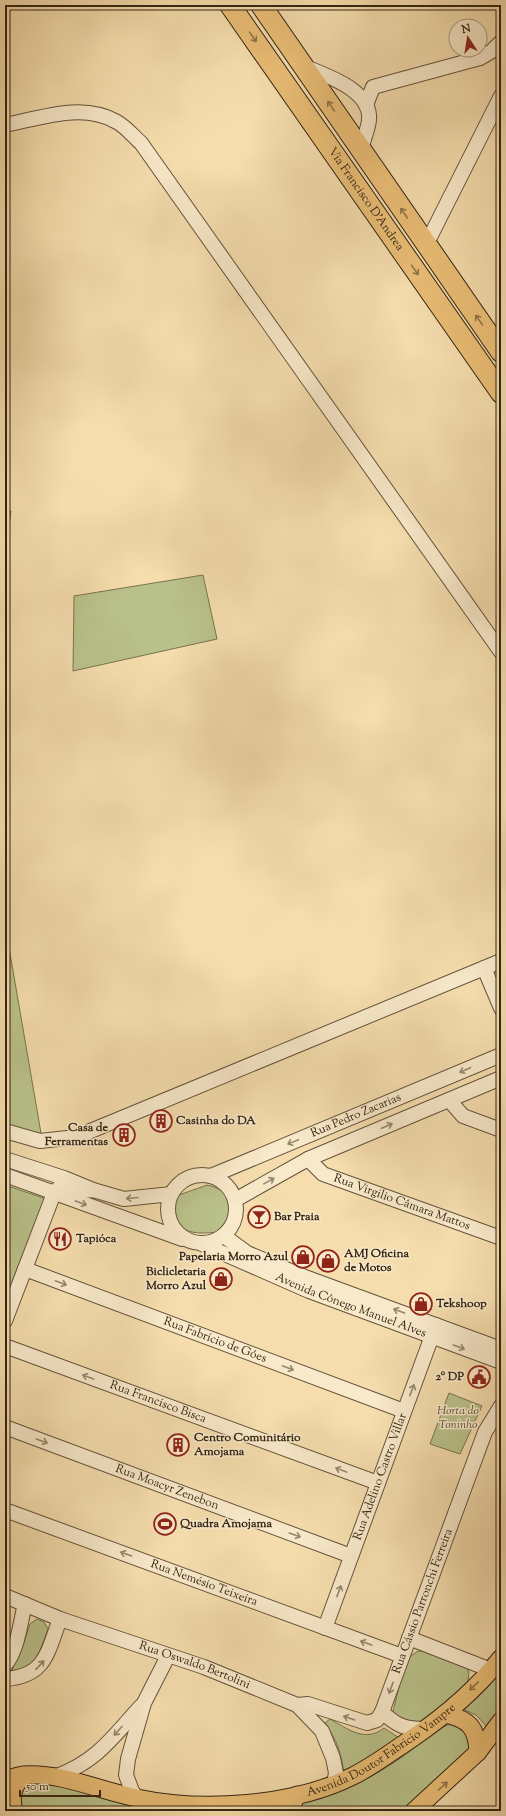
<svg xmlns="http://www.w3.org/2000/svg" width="506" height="1816" viewBox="0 0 506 1816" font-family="'Sorts Mill Goudy',serif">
  <rect width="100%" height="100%" fill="#f5ddad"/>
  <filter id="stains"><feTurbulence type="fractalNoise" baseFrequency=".005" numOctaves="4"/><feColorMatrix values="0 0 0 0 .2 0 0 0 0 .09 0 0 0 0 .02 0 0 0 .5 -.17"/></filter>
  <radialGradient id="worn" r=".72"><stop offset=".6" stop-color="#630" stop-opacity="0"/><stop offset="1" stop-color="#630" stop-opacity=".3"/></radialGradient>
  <!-- green -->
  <path fill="#bac28b" stroke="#77744f" d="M11,511L5,553V512Z
    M203,575L217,639L73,671L74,596Z
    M5,936H7L42,1139L5,1124Z
    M5,1185L49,1200L5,1316Z
    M207,1185C221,1188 226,1193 232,1206L229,1218L217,1232C193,1235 174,1233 171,1205L179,1195Z
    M449,1393L482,1406L460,1454L430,1444Z
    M37,1619L44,1622L48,1629L38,1656L32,1666L10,1674L22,1648L30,1624Z
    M418,1651H425L467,1668L469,1672L468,1681L430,1720L418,1727L395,1717L393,1711L406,1659Z
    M501,1667V1706L489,1729L476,1715L463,1709Z
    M330,1719C348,1729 365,1743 384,1728L404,1741L344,1775C342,1755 337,1740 325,1723Z
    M453,1724C468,1729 468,1735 469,1749L431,1790L401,1811H297C305,1794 338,1793 354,1785C376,1774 398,1761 417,1746C430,1737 438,1726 453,1724Z
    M24,1782H43L170,1811H21L18,1786Z"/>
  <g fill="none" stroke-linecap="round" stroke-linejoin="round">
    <!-- minor casing -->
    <g stroke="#64533a" stroke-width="16">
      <g id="minor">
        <path d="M303,66C325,75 372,90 369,120C368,130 363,140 361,150"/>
        <path d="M366,105L373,87L480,58L492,51L501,42"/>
        <path d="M5,125C41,118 83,102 117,122C126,127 133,136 141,143L501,652"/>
        <path d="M426,245L501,96"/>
        <path d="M484,968L501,1008"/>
        <path d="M449,1100L463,1116L501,1130"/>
        <path d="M5,1131L40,1141L76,1137L501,961"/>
        <path d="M5,1159L64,1178L93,1190L124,1199L171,1194"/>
        <path id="s1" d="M308,1159L323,1174L501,1238"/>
        <circle cx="202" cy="1209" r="34"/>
        <path d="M5,1175L182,1239"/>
        <path id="s2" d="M211,1176L501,1055"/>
        <path d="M235,1200L308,1159L501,1078"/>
        <path d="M224,1236L247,1253L305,1277L501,1349"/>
        <path id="s3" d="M202,1244L309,1291L501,1362"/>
        <path id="s4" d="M25,1269L404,1411"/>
        <path d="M5,1321L54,1193C65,1177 79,1194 93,1190"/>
        <path id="s5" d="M5,1346L378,1483"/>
        <path id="s6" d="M5,1427L351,1556"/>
        <path id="s7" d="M5,1510L402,1656"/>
        <path id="s8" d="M5,1596L60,1619L204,1667L297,1705L322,1731L333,1758L336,1773L334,1784"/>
        <path id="s9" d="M325,1628L436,1325"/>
        <path d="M409,1638L491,1670"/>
        <path d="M5,1665C18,1650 20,1623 25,1604"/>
        <path d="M5,1679C46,1676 47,1653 60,1619"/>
        <path id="s10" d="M297,1705L308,1704L367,1723L377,1720L382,1712L485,1432L501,1406"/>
        <path d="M382,1712C397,1726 405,1729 425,1729"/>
        <path d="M57,1776C97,1761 113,1737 141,1706"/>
        <path d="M138,1799L132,1791L126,1775L128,1759L144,1703L168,1656"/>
      </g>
    </g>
    <!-- major casing -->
    <g stroke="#342513" stroke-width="19">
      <g id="major">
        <path d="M445,1714C469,1719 477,1728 478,1752"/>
        <path id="s11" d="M5,1780C11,1778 19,1775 25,1775C64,1773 100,1791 137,1798C203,1812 293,1806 353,1776C375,1765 394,1750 414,1737C446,1715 477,1688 501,1658"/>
        <path d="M14,1811C10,1795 13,1786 24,1775"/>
        <path d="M289,1811L297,1795"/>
        <path d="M414,1811L478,1752L501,1721"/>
      </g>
    </g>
    <!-- highway casing -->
    <g stroke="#342513" stroke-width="22">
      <g id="highway">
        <path id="s12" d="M230,5L501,393"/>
        <path d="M261,5L501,352"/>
      </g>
    </g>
    <!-- minor -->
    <use href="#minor" stroke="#f8e9ca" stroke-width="14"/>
    <!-- major -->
    <use href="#major" stroke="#eabe76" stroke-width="17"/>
    <!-- highway -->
    <use href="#highway" stroke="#eabe76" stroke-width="20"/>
  </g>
  <!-- one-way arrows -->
  <defs><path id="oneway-shaft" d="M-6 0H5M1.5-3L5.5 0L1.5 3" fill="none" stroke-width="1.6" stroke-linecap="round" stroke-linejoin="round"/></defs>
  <g stroke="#8f7244">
    <use href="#oneway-shaft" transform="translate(253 37) rotate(55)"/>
    <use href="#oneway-shaft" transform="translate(331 106) rotate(-124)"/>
    <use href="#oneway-shaft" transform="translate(404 213) rotate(-124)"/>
    <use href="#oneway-shaft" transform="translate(415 270) rotate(55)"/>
    <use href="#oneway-shaft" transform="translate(479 320) rotate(-125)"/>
    <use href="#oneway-shaft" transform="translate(474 1686) rotate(137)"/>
    <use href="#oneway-shaft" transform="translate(443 1786) rotate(-42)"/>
  </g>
  <g stroke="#96876e">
    <use href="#oneway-shaft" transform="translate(465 1070) rotate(157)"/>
    <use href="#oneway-shaft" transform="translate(387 1126) rotate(-23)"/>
    <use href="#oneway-shaft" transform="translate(293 1142) rotate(158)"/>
    <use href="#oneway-shaft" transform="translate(269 1181) rotate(-29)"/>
    <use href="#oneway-shaft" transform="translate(132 1198) rotate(175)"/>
    <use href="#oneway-shaft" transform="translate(81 1203) rotate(20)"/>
    <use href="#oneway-shaft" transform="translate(61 1283) rotate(21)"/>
    <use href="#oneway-shaft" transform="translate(399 1311) rotate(-160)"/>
    <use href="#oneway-shaft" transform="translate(459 1347) rotate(20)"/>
    <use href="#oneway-shaft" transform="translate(288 1368) rotate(21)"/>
    <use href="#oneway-shaft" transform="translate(88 1377) rotate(-160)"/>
    <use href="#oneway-shaft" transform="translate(412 1390) rotate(-69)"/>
    <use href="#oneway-shaft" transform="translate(42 1441) rotate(20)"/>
    <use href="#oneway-shaft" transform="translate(341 1470) rotate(-160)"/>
    <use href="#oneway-shaft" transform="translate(295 1535) rotate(20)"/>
    <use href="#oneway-shaft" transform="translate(126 1554) rotate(-160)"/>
    <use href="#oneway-shaft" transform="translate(339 1591) rotate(-70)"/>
    <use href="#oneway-shaft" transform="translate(366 1643) rotate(-160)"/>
    <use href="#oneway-shaft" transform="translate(40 1665) rotate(-47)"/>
    <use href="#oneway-shaft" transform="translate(391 1688) rotate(110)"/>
    <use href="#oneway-shaft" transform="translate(349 1718) rotate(-161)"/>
    <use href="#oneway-shaft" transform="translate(118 1731) rotate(132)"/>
  </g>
  <!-- icons -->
  <defs>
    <g id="building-ring" transform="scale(1.15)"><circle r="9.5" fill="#f8e9ca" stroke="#8f2418" stroke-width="1.5"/><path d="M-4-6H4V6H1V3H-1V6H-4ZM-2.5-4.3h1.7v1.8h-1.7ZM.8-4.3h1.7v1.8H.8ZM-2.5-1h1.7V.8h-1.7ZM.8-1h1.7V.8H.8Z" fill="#8f2418"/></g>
    <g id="bar-ring" transform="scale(1.15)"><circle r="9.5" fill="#f8e9ca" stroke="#8f2418" stroke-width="1.5"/><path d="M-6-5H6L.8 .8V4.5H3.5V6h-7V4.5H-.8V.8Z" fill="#8f2418"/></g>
    <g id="restaurant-ring" transform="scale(1.15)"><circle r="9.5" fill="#f8e9ca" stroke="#8f2418" stroke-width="1.5"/><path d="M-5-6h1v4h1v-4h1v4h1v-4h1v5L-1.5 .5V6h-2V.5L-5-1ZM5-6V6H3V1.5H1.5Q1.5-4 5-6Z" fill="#8f2418"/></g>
    <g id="shop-ring" transform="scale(1.15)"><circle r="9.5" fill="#f8e9ca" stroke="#8f2418" stroke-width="1.5"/><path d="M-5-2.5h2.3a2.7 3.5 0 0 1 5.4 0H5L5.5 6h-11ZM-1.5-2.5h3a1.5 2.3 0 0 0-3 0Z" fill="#8f2418"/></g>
    <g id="civic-ring" transform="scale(1.15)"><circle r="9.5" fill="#f8e9ca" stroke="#8f2418" stroke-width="1.5"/><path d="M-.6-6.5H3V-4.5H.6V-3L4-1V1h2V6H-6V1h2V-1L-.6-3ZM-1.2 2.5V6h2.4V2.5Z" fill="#8f2418"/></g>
    <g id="stadium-ring" transform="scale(1.15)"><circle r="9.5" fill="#f8e9ca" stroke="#8f2418" stroke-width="1.5"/><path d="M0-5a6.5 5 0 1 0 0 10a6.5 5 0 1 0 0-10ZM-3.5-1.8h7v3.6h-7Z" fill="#8f2418"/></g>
  </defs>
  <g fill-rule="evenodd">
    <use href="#building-ring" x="161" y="1121"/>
    <use href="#building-ring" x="124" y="1135"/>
    <use href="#bar-ring" x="259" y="1217"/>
    <use href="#restaurant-ring" x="60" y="1239"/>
    <use href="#shop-ring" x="303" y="1257"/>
    <use href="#shop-ring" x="328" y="1261"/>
    <use href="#shop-ring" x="221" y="1279"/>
    <use href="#shop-ring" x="421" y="1304"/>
    <use href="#civic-ring" x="479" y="1377"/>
    <use href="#building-ring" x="178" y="1445"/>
    <use href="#stadium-ring" x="165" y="1524"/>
  </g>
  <g text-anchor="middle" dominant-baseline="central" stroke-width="3" stroke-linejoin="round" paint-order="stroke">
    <!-- street labels -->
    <g font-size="12" fill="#342513" stroke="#f8e9ca">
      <text stroke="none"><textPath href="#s12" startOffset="237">Via Francisco D'Andrea</textPath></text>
      <text stroke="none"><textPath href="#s2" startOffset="157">Rua Pedro Zacarias</textPath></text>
      <text stroke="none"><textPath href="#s1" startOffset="105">Rua Virgilio Câmara Mattos</textPath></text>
      <text stroke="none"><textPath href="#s3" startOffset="161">Avenida Cônego Manuel Alves</textPath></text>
      <text stroke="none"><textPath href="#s4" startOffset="203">Rua Fabrício de Góes</textPath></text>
      <text stroke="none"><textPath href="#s5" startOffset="163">Rua Francisco Bisca</textPath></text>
      <text stroke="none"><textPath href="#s9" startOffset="161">Rua Adelino Castro Villar</textPath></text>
      <text stroke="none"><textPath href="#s6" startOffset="173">Rua Moacyr Zenebon</textPath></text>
      <text stroke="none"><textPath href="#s7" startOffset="212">Rua Nemésio Teixeira</textPath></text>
      <text stroke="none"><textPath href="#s10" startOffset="211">Rua Cássio Parronchi Ferreira</textPath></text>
      <text stroke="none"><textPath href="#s8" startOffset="202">Rua Oswaldo Bertolini</textPath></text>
      <text stroke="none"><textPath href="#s11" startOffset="393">Avenida Doutor Fabricio Vampre</textPath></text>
    </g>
    <!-- poi labels -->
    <g font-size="12" font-weight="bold" fill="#342513" stroke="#f8e9ca" text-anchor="start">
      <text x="176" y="1121">Casinha do DA</text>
      <text x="108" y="1128" text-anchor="end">Casa de<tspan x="108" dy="14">Ferramentas</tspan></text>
      <text x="274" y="1217">Bar Praia</text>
      <text x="76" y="1239">Tapióca</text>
      <text x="344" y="1254">AMJ Oficina<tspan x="344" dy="14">de Motos</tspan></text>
      <text x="288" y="1257" text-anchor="end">Papelaria Morro Azul</text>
      <text x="206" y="1272" text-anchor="end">Biclicletaria<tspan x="206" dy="14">Morro Azul</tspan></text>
      <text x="436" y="1304">Tekshoop</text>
      <text x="464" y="1377" text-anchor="end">2º DP</text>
      <text x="194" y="1438">Centro Comunitário<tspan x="194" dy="14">Amojama</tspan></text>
      <text x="180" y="1524">Quadra Amojama</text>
    </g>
    <!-- park labels -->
    <g font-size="12" font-style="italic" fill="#564c31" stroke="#f8e9ca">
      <text x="458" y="1411">Horta do<tspan x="458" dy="14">Toninho</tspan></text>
    </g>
  </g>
  <!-- margin -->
  <rect width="506" height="1816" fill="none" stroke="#f5ddad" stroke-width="20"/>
  <rect x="6" y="6" width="494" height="1804" fill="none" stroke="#342513" stroke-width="2"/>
  <rect x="10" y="10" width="486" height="1796" fill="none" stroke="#342513"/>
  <!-- north arrow -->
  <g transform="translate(468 38) rotate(348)"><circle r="19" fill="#f8e9ca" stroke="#aa9b81"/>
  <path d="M0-3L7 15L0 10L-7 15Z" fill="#8f2418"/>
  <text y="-6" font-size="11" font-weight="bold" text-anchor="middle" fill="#342513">N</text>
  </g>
  <!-- scale -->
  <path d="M20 1790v6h80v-6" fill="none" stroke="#342513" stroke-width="2"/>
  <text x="26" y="1790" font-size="12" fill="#342513" stroke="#f8e9ca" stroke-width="3" paint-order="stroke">50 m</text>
  <rect width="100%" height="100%" filter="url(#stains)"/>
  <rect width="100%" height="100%" fill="url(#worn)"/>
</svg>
